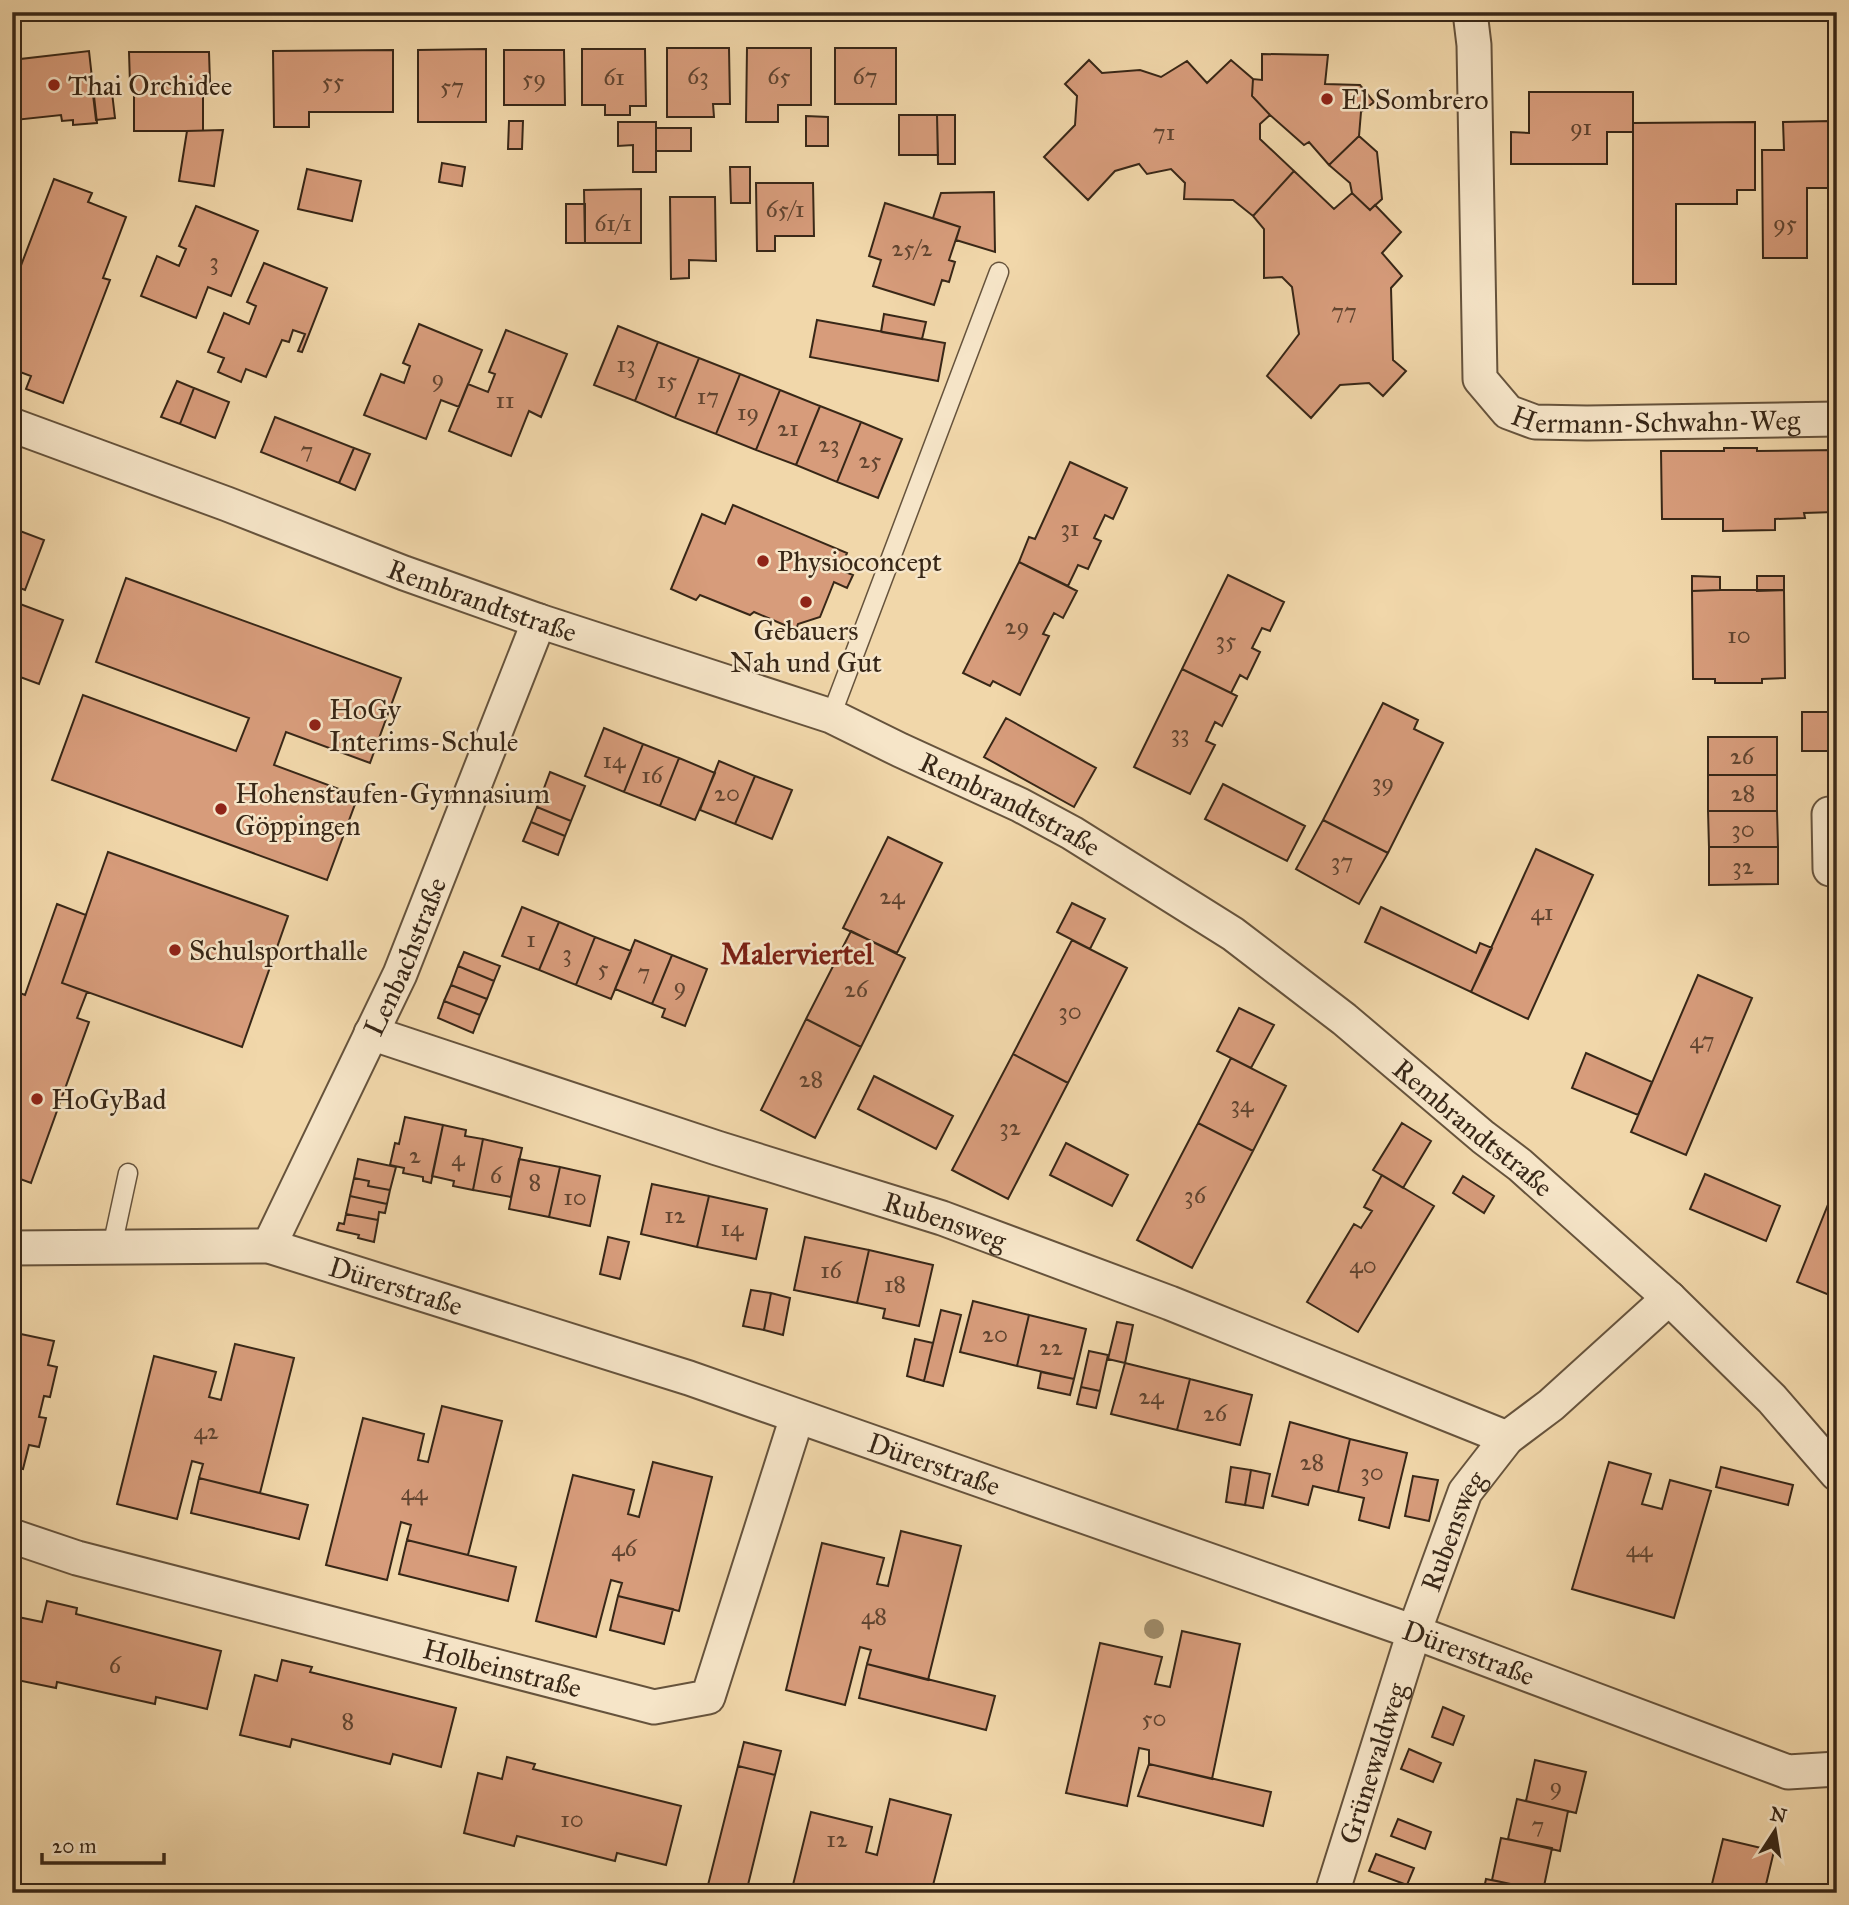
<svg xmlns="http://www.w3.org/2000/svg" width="1849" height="1905" viewBox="0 0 1849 1905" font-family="'IM FELL Great Primer',serif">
  <rect width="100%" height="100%" fill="#f1d7aa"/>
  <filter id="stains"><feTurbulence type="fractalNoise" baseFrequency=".00286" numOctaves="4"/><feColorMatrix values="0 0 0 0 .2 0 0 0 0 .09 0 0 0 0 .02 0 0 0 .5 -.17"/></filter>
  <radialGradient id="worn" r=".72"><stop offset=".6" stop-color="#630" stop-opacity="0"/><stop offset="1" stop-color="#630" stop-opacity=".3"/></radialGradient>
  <!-- building -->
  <path fill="#d79c7b" stroke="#382717" stroke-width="2" d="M667,48H729L730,104H713L714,117H667Z
    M747,48H811V105H778V122H746Z
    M835,48H896V104H835Z
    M486,49V122H418V50Z
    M582,49H645L646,106H630V115H605V105H582Z
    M393,50V112H309V127H274L273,51Z
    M504,50H564L565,105H504Z
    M89,51L97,123L73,125V120L62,121L61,115L15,120L12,95V60Z
    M129,52H209L210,83H203V131H134V84H130Z
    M1262,54L1328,55L1325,84L1360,85L1374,102L1361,112L1359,136L1329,165L1309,142L1304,145L1270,115L1252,96L1253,79L1262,80Z
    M1089,60L1102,73L1140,70L1161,77L1187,61L1207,83L1231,60L1253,79L1252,96L1270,115L1260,124V139L1294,171L1253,216L1233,200L1184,199L1185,183L1171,169L1147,174L1139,164L1115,171L1088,200L1044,157L1075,125L1077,96L1065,84Z
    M111,84L115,118L96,120L92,86Z
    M1529,92H1633V132H1607V164H1511V132L1529,133Z
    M899,115H937L938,155H899Z
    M937,115H955V164H938Z
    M806,116L828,117V146H806Z
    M509,121H523L522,149H508Z
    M1830,121L1831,154H1837V188H1807V258H1763L1762,150H1784L1783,122Z
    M618,122H656V172H633V145L618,146Z
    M1755,122V190H1737V204H1676V284H1633V123Z
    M656,128H691V151H656Z
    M223,130L214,186L179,181L187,131Z
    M1359,136L1377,152L1382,199L1370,210L1352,193L1350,183L1329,165Z
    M442,163L465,167L462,186L439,182Z
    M730,167H750V203H731Z
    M307,169L361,181L352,221L298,209Z
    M1294,171L1334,209L1352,193L1370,210L1375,205L1401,232L1382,253L1402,276L1391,288L1393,360L1406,371L1383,396L1369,383L1340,385L1311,418L1267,376L1299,334L1292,287L1282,277L1264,278V229L1253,216Z
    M54,179L92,193L88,202L126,217L103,278L110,280L63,403L26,389L31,376L12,369V269L20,268Z
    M756,183H813L814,236H775V251H757Z
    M641,189V243H585L584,190Z
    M994,192L995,252L956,240L960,227L933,218L941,193Z
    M670,197H715L716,261L689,260V278L671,279Z
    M885,203L960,227L949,260L955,262L949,282L942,280L934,305L873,286L881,260L869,256Z
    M566,204H585V243H566Z
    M196,206L258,231L231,296L208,287L196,318L141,296L157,256L179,266L186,249L179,246Z
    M264,263L327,288L302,352L298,351L305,334L293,330L289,342L282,340L266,377L246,369L241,382L218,372L224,358L208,352L224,313L249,324L256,306L247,302Z
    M884,314L926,322L922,339L881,332Z
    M817,320L945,343L938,381L810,357Z
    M419,324L482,350L459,407L441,400L426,439L364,415L381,374L404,383L410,366L403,363Z
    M618,326L658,342L635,401L594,385Z
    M506,330L567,354L541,417L529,411L511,456L449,431L468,384L488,392L495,374L489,372Z
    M658,342L699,358L675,418L635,401Z
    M699,358L740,374L716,434L675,418Z
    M740,374L780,390L756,450L716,434Z
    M177,381L194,388L180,424L161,417Z
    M194,388L229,402L215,438L180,424Z
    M780,390L820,406L796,465L756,450Z
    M820,406L861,422L837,482L796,465Z
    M275,417L354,448L339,483L261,452Z
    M861,422L902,439L878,498L837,482Z
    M354,448L370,454L355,490L339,483Z
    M1724,448H1757V451L1837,450V518H1834L1835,512L1804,513L1805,518L1775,519V530L1723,531V519H1662L1661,451H1724Z
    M1070,462L1127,488L1113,519L1105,515L1094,538L1101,541L1088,569L1078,565L1068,586L1019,562L1029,537L1035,539Z
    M733,505L847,553L840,570L853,575L847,588L834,582L820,617L798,624L796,630L754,612L750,615L700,595L696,600L671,589L702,514L725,524Z
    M12,528L44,540L25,590L12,585Z
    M1019,562L1077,591L1063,618L1054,613L1043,634L1049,636L1020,695L993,681L990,686L963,673Z
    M1228,575L1284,602L1270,631L1262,628L1252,648L1260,652L1247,679L1240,675L1231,693L1182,669Z
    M1692,576L1720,577V590L1692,591Z
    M1757,576H1784V590L1757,591Z
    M1832,576H1837V590H1833Z
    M126,578L401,678L370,763L286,732L274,765L358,796L327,880L52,780L83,695L236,751L249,718L96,662Z
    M1720,590H1784L1785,678L1762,679V683H1715V679H1693L1692,591Z
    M1833,590H1837V678H1833Z
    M12,601L63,620L39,684L12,674Z
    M1182,669L1237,696L1222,726L1215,722L1206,741L1215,745L1190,794L1134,767Z
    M1383,703L1418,720L1414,729L1443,743L1388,853L1323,820Z
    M1802,712H1837V751H1802Z
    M1006,718L1096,768L1074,807L984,757Z
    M604,728L643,744L624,792L585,776Z
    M1708,737H1777V775H1708Z
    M643,744L679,758L660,806L624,792Z
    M679,758L715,773L695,820L660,806Z
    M719,761L755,776L735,824L700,810Z
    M550,772L585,786L571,821L537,807Z
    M1708,775H1777V811H1708Z
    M755,776L792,790L772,839L735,824Z
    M1223,784L1305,826L1287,861L1205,819Z
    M537,807L571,821L565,836L531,822Z
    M1708,811H1777L1778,847H1709Z
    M1323,820L1388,853L1359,904L1296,869Z
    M531,822L565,836L558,855L523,841Z
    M888,837L942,863L897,953L843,928Z
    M1709,847H1778V884L1709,885Z
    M1536,849L1593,875L1528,1019L1471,992Z
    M108,852L288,916L242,1047L62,983Z
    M1072,903L1105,919L1090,949L1057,932Z
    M57,904L86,915L62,983L87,992L77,1018L89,1022L31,1183L12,1176V990L25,995Z
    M522,907L559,922L539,970L502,956Z
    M1381,907L1476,953L1480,943L1492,948L1471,992L1365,942Z
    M559,922L595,937L576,985L539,970Z
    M851,931L905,958L861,1047L806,1019Z
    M595,937L631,951L611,999L576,985Z
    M635,940L672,955L652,1004L615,989Z
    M1072,940L1127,968L1068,1083L1013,1054Z
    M464,952L500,966L494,981L458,966Z
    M672,955L707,969L685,1026L662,1017L665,1009L652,1004Z
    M458,966L494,981L487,999L451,985Z
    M1698,975L1752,998L1686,1155L1631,1132Z
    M451,985L487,999L480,1015L444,1001Z
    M444,1001L480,1015L473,1033L438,1018Z
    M1239,1008L1274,1025L1251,1068L1217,1051Z
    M806,1019L861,1047L815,1138L761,1110Z
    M1586,1053L1652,1082L1638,1115L1572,1088Z
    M1013,1054L1068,1083L1008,1199L952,1170Z
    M1231,1058L1286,1086L1253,1151L1198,1123Z
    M874,1076L953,1116L936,1149L858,1109Z
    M405,1117L443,1125L431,1183L423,1181V1177L403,1173L404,1168L390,1165L395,1143L399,1144Z
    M1198,1123L1253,1151L1192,1268L1137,1240Z
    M1402,1123L1431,1141L1403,1188L1373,1170Z
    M443,1125L466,1130L465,1136L483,1139L473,1190L453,1186L454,1181L432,1176Z
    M483,1139L522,1148L511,1197L473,1190Z
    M1066,1143L1128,1175L1112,1206L1050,1175Z
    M358,1159L396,1167L390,1190L368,1186L369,1181L354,1178Z
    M519,1159L560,1167L549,1217L509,1209Z
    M560,1167L600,1176L590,1226L549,1217Z
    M1705,1174L1780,1206L1766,1241L1690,1209Z
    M1382,1175L1434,1206L1358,1332L1307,1302L1354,1224L1361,1228L1372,1211L1364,1207Z
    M1463,1176L1494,1196L1484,1213L1453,1193Z
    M354,1178L369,1181L368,1186L390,1190L387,1204L350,1196Z
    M1837,1182V1298L1797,1282Z
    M652,1184L709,1196L697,1247L641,1234Z
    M350,1196L387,1204L385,1213L379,1212L378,1220L346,1214Z
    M709,1196L767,1209L756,1259L697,1247Z
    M346,1214L378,1220L374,1242L358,1238L359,1235L337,1230L339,1223L344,1224Z
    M608,1237L629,1242L620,1279L600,1274Z
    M805,1237L869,1250L857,1303L794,1290Z
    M869,1250L933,1265L919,1326L883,1318L885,1309L857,1303Z
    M751,1290L771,1293L764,1330L743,1326Z
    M771,1293L790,1298L783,1335L764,1330Z
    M973,1301L1029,1315L1017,1366L960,1352Z
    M941,1310L961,1315L943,1386L924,1381Z
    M1029,1315L1086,1329L1074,1379L1017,1366Z
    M1117,1322L1133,1325L1125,1363L1108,1359Z
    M16,1333L54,1341L48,1365L57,1367L50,1397L44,1396L39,1417L46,1418L39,1447L29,1445L23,1469L12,1467V1344L14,1345Z
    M915,1339L933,1343L924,1381L907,1376Z
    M235,1344L294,1358L260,1493L199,1478L203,1464L192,1461L177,1519L117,1504L154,1356L216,1372L209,1397L221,1400Z
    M1089,1351L1108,1355L1100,1391L1081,1387Z
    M1125,1363L1190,1379L1177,1430L1111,1414Z
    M1041,1372L1074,1379L1070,1395L1038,1388Z
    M1190,1379L1252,1395L1240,1445L1177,1430Z
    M1081,1387L1100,1391L1096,1408L1077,1404Z
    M442,1406L502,1421L468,1555L407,1540L411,1525L401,1522L387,1580L326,1565L363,1418L424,1434L418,1460L428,1462Z
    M1290,1422L1350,1439L1338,1492L1313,1486L1308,1505L1272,1496Z
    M1350,1439L1407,1453L1389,1528L1359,1520L1364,1498L1338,1492Z
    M653,1462L712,1477L679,1611L618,1596L622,1583L611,1580L596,1637L536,1621L573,1475L634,1490L628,1514L639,1517Z
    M1609,1462L1651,1474L1642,1504L1662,1509L1670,1480L1711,1491L1674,1618L1572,1589Z
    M1231,1467L1251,1470L1245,1505L1226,1502Z
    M1721,1467L1793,1485L1788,1505L1716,1487Z
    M1251,1470L1270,1474L1263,1508L1245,1505Z
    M1413,1476L1438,1480L1429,1521L1405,1516Z
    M199,1478L308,1505L299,1539L191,1513Z
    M901,1531L961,1546L928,1680L867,1664L871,1650L860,1647L845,1705L786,1690L822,1543L884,1558L877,1584L888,1586Z
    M407,1540L516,1567L508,1601L399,1574Z
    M618,1596L673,1609L664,1644L610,1630Z
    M47,1601L77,1608L76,1614L221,1651L207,1709L156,1697L155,1704L57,1682L56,1688L12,1679V1644L18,1617L42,1622Z
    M1182,1631L1240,1644L1212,1779L1149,1764V1750L1139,1748L1127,1806L1066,1793L1100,1643L1162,1657L1155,1684L1170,1687Z
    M282,1660L312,1667L310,1672L456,1708L441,1767L393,1754L390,1764L292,1739L290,1747L240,1735L255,1675L277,1681Z
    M867,1664L995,1696L986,1730L859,1698Z
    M1443,1707L1464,1716L1453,1745L1432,1737Z
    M744,1742L781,1751L775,1775L738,1766Z
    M1409,1749L1441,1763L1433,1782L1401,1769Z
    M507,1757L535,1764L533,1769L681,1806L666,1865L617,1853L615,1861L517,1836L514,1846L464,1833L478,1773L502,1779Z
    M1535,1760L1586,1772L1576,1813L1526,1801Z
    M1149,1764L1271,1792L1263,1826L1138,1796Z
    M738,1766L775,1775L746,1893H706Z
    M890,1799L951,1815L931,1893H791L811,1812L872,1827L866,1852L877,1855Z
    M1517,1799L1568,1811L1560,1851L1508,1839Z
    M1398,1819L1431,1832L1425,1849L1391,1836Z
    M1501,1838L1552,1848L1543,1891L1492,1880Z
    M1723,1839L1774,1851L1764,1893H1733L1711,1888Z
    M1376,1854L1414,1868L1407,1885L1369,1871Z
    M1486,1879L1536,1889L1535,1893H1483Z
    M1704,1886L1711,1888L1733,1893H1702Z"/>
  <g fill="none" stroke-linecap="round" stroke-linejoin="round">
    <!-- lane casing -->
    <g stroke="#66533c" stroke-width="21">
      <path id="lane" d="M831,716L999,272
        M112,1247L128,1173"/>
    </g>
    <!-- street casing -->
    <g stroke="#66533c" stroke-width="37">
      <g id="street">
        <path id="s1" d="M1470,12L1474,45L1480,379L1508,412L1535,422L1587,423L1837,419"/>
        <path id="s2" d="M12,425L227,504L404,573L539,621L831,716L900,750L1020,805L1072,833L1233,934L1344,1019L1483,1137L1520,1165L1669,1298L1772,1399L1837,1474"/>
        <path d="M1829,814L1830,869H1837"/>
        <path id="s3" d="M371,1033L717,1148L942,1218L1170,1303L1507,1438"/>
        <path id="s4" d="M269,1246L400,974L539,621"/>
        <path id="s5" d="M12,1248L269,1246L689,1378L1414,1632L1788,1772L1837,1769"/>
        <path id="s6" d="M12,1536L77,1558L654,1707L708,1697L797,1417"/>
        <path id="s7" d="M1332,1893L1414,1632L1465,1492L1507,1438L1551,1405L1669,1298"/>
      </g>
    </g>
    <!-- lane -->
    <use href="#lane" stroke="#f6e5c8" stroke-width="18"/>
    <!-- street -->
    <use href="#street" stroke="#f6e5c8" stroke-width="33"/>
  </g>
  <!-- trees -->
  <circle fill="#9e8b69" cx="1154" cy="1629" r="10"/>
  <!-- markers -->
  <g fill="#8f2418" stroke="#f6e5c8" stroke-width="2.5">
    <circle cx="54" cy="85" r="7"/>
    <circle cx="1327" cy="99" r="7"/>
    <circle cx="763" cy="561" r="7"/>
    <circle cx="806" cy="602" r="7"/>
    <circle cx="315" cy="725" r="7"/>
    <circle cx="221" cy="809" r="7"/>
    <circle cx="175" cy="950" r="7"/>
    <circle cx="37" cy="1099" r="7"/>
  </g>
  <g text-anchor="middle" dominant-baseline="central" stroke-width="5" stroke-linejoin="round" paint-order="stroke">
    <!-- number labels -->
    <g font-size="24" fill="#604430">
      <text x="698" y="76">63</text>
      <text x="779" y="76">65</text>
      <text x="865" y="76">67</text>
      <text x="614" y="77">61</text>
      <text x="534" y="78">59</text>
      <text x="333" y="81">55</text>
      <text x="452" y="86">57</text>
      <text x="1581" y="127">91</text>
      <text x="1164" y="132">71</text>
      <text x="785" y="209">65/1</text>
      <text x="613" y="223">61/1</text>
      <text x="1785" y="223">95</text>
      <text x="912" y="248">25/2</text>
      <text x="214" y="261">3</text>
      <text x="1344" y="311">77</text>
      <text x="626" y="364">13</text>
      <text x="438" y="378">9</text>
      <text x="667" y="380">15</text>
      <text x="708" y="396">17</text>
      <text x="505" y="400">11</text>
      <text x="748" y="412">19</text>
      <text x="788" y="428">21</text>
      <text x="829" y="444">23</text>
      <text x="307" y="450">7</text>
      <text x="870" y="460">25</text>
      <text x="1070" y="528">31</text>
      <text x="1017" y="626">29</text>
      <text x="1739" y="635">10</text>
      <text x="1226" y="640">35</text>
      <text x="1180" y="733">33</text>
      <text x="1742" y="756">26</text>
      <text x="614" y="760">14</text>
      <text x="652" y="775">16</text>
      <text x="1383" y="782">39</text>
      <text x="727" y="793">20</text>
      <text x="1743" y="793">28</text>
      <text x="1743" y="829">30</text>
      <text x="1342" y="861">37</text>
      <text x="1743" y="866">32</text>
      <text x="892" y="896">24</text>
      <text x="1542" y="912">41</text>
      <text x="531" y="939">1</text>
      <text x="567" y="953">3</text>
      <text x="603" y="968">5</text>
      <text x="644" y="972">7</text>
      <text x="680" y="986">9</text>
      <text x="856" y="989">26</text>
      <text x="1070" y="1011">30</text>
      <text x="1702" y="1040">47</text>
      <text x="811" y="1079">28</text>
      <text x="1242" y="1104">34</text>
      <text x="1010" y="1127">32</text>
      <text x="415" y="1155">2</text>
      <text x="458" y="1158">4</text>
      <text x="496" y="1175">6</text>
      <text x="535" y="1182">8</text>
      <text x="1195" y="1195">36</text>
      <text x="575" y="1197">10</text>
      <text x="675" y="1215">12</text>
      <text x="732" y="1228">14</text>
      <text x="1363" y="1265">40</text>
      <text x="831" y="1270">16</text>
      <text x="895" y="1284">18</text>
      <text x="995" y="1334">20</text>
      <text x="1051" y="1347">22</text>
      <text x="1151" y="1396">24</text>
      <text x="1215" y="1413">26</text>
      <text x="206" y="1431">42</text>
      <text x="1312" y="1462">28</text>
      <text x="1372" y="1472">30</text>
      <text x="414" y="1492">44</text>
      <text x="624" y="1548">46</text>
      <text x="1639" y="1549">44</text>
      <text x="874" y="1616">48</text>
      <text x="115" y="1665">6</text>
      <text x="1154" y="1718">50</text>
      <text x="348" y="1721">8</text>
      <text x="1556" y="1786">9</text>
      <text x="572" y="1819">10</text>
      <text x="1538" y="1825">7</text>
      <text x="837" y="1839">12</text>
    </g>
    <!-- poi labels -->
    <g font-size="28" fill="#382717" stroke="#f6e5c8" text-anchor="start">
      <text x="68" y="85">Thai Orchidee</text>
      <text x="1341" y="99">El Sombrero</text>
      <text x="777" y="561">Physioconcept</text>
      <text x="806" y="630" text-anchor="middle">Gebauers<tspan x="806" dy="32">Nah und Gut</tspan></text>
      <text x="329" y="709">HoGy<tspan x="329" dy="32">Interims-Schule</tspan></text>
      <text x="235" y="793">Hohenstaufen-Gymnasium<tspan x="235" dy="32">Göppingen</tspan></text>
      <text x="189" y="950">Schulsporthalle</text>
      <text x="51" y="1099">HoGyBad</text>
    </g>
    <!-- street labels -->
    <g font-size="28" fill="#382717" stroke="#f6e5c8">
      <text stroke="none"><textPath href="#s1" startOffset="560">Hermann-Schwahn-Weg</textPath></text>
      <text stroke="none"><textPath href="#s2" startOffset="502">Rembrandtstraße</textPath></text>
      <text stroke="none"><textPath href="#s2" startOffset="1069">Rembrandtstraße</textPath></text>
      <text stroke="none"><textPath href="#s4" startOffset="320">Lenbachstraße</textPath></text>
      <text stroke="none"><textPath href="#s2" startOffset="1636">Rembrandtstraße</textPath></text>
      <text stroke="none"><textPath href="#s3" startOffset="604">Rubensweg</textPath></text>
      <text stroke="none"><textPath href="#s5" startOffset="390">Dürerstraße</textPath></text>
      <text stroke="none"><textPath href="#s5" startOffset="957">Dürerstraße</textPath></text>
      <text stroke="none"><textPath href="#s7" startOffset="382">Rubensweg</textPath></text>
      <text stroke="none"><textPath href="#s5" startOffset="1524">Dürerstraße</textPath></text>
      <text stroke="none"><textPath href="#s6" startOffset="508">Holbeinstraße</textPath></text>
      <text stroke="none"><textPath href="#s7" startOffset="136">Grünewaldweg</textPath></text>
    </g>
    <!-- neighbourhood labels -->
    <g font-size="30" font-weight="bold" fill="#7a1f14" stroke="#f6e5c8">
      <text x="797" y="954">Malerviertel</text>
    </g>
  </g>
  <!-- margin -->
  <rect width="1849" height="1905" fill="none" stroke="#f1d7aa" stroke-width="42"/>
  <rect x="14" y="14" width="1821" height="1877" fill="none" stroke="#382717" stroke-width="3.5"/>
  <rect x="21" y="21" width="1807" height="1863" fill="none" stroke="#382717" stroke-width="2"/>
  <!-- north arrow -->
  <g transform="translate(1775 1831) rotate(12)" stroke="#f6e5c8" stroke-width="5" paint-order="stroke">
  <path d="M0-5L12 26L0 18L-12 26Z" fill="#382717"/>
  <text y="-10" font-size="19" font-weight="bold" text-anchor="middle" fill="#382717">N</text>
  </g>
  <!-- scale -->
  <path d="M42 1853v10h122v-10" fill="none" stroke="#382717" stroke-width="3.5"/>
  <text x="52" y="1853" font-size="21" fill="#382717" stroke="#f6e5c8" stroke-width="5" paint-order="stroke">20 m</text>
  <rect width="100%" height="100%" filter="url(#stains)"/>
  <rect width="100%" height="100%" fill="url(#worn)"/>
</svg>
